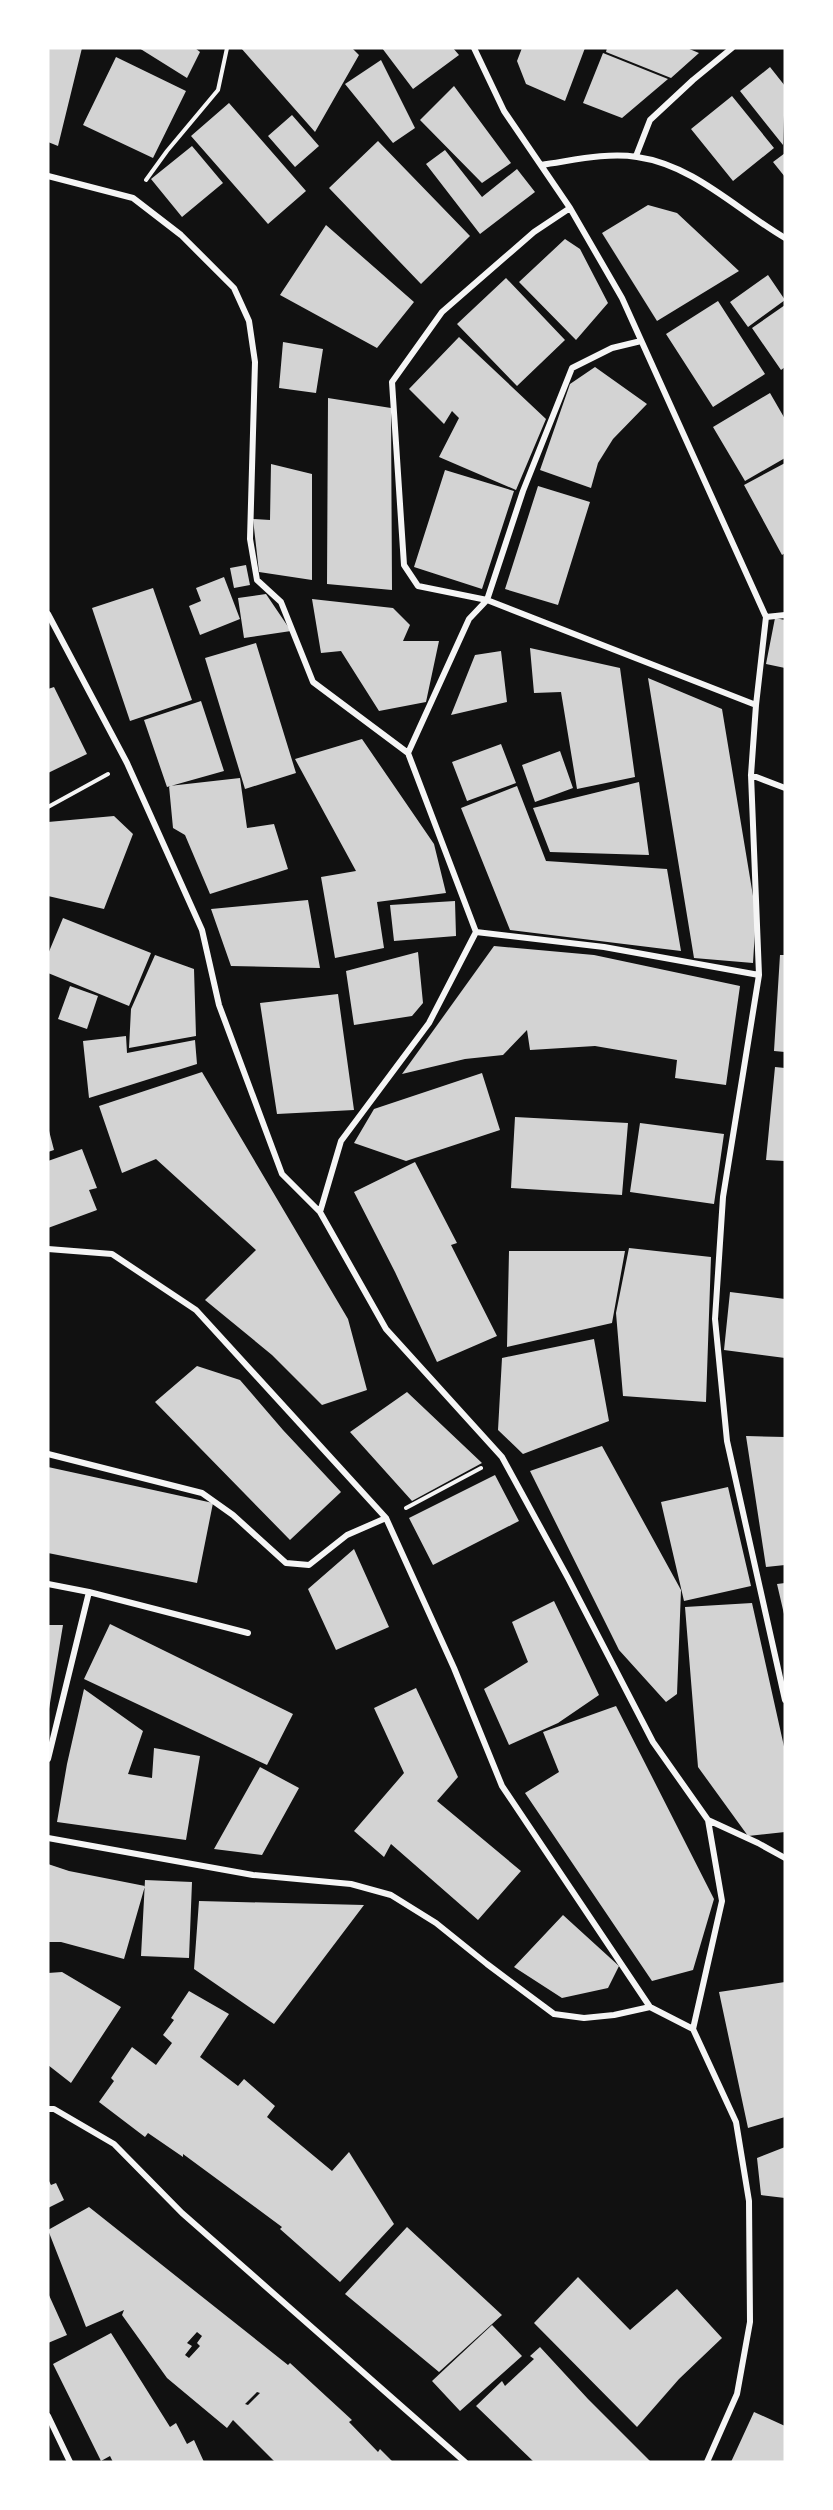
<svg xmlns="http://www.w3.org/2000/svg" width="833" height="2510" viewBox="0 0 833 2510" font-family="Helvetica,sans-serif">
  <rect width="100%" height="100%" fill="#111"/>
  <!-- building -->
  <path fill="#d3d3d3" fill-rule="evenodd" d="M48,48H82L58,146L48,142Z
    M139,48H195L200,52L187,78Z
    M241,48H352L359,55L315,132Z
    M382,48H453L459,55L413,89Z
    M522,48H585L565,101L526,84L517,61Z
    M607,48H687L699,53L671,78L606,52Z
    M603,53L668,79L622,118L583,103Z
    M116,57L186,91L153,158L83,125Z
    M381,60L415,128L393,143L345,84Z
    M770,67L785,86L783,145L740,91Z
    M454,86L511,163L482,183L420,120Z
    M732,96L774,148L733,181L691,129Z
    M229,103L306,191L268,224L191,136Z
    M292,115L319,146L295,167L268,136Z
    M378,141L470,236L421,284L329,188Z
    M192,146L223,183L182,217L151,179Z
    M445,150L482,197L517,169L535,192L480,234L426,164Z
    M785,153V177L773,162Z
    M648,205L677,213L739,271L657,321L602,233Z
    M326,225L414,302L377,348L280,295Z
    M565,239L580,249L608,303L576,340L519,282Z
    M768,275L785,300L748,327L730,302Z
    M506,278L565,340L517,386L457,324Z
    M718,301L765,374L713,407L666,334Z
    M785,305V367L781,370L752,328Z
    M459,337L546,419L516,490L439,457L459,418L452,411L444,424L409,389Z
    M283,342L323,349L316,393L279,388Z
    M595,367L647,404L613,439L598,463L591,488L540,470L570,384Z
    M770,393L785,419V458L745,481L713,427Z
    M328,398L391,408L392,590L327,584Z
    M785,463V553L782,555L744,485Z
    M271,464L312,474V580L259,572L253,519L270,520Z
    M445,470L514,491L482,589L414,567Z
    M538,486L590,502L558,605L505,589Z
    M246,565L250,585L234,588L230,568Z
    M224,577L240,619L200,635L189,606L201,601L196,588Z
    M153,588L192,700L130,721L92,608Z
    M266,594L291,631L244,638L238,598Z
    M312,599L393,608L410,625L403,641H439L426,702L379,711L341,651L321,653Z
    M775,618L785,620V668L766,664Z
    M256,643L296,773L245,789L205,658Z
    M530,648L620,668L635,777L577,789L561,692L534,693Z
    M501,651L507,702L451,715L475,655Z
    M648,678L722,709L756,914L753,963L694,958Z
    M54,687L87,754L48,773V689Z
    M201,701L224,771L167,787L144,720Z
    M362,739L434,844L446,893L377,902L384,948L335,958L321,877L356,871L295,759Z
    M501,744L516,783L467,801L452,762Z
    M560,751L573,788L535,802L522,765Z
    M240,778L247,828L274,824L288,869L210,894L185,835L173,828L169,786Z
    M639,782L649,855L550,852L533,808Z
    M517,786L546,861L667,869L681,951L510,930L461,808Z
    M114,816L133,834L104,909L48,896V822Z
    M308,900L320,968L231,966L211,909Z
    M455,901L456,936L394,941L390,905Z
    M63,918L151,953L129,1006L48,973V954Z
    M494,946L594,955L740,986L726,1085L675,1078L677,1060L595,1046L530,1050L527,1030L503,1055L465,1059L402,1074Z
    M418,952L423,1003L412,1016L354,1025L346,971Z
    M155,955L194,969L196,1036L129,1048L131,1009Z
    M780,955H785V1052L774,1051Z
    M70,986L98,996L87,1029L58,1019Z
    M338,994L354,1110L277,1114L260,1003Z
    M126,1036L127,1053L195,1040L197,1064L89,1098L83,1041Z
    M775,1067L785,1068V1161L766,1160Z
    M202,1072L348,1319L367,1390L322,1405L272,1355L205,1300L256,1250L156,1159L122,1173L99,1106Z
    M482,1073L500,1130L406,1161L354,1143L374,1109Z
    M515,1117L628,1123L622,1195L511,1188Z
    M640,1123L724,1134L714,1204L630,1192Z
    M48,1127L54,1150L48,1152Z
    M82,1149L97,1188L89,1190L97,1210L48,1228V1161Z
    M415,1162L457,1243L451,1245L497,1336L437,1362L395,1272L354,1192Z
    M629,1248L711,1257L706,1402L623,1396L616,1313Z
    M509,1251H625L612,1323L507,1347Z
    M730,1292L785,1299V1358L724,1350Z
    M594,1339L609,1421L523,1454L498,1430L502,1358Z
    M197,1366L240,1380L283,1430L341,1492L290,1540L155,1402Z
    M407,1392L482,1463L412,1501L350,1432Z
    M746,1436L785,1437V1565L766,1567Z
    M602,1446L681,1590L677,1694L666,1702L619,1650L530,1471Z
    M48,1467L213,1503L197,1583L48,1553Z
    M495,1475L519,1521L433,1565L409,1518Z
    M728,1487L751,1586L684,1601L661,1502Z
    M354,1549L389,1627L336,1650L308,1589Z
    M785,1583V1614H784L777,1584Z
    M554,1601L599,1695L558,1723L509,1745L484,1689L528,1662L512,1622Z
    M752,1603L785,1751V1832L748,1836L698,1767L685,1607Z
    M110,1624L293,1714L267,1765L84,1679Z
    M48,1625H63L49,1709H48Z
    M416,1688L458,1777L437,1801L521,1871L478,1920L391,1844L384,1857L354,1831L404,1773L374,1708Z
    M84,1689L143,1731L128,1774L152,1778L154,1748L200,1756L186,1840L57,1822L67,1764Z
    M616,1706L714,1899L693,1970L652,1981L525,1793L559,1772L543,1732Z
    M260,1767L299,1788L262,1855L214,1849Z
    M48,1864L69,1871L145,1886L124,1959L61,1942H48Z
    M145,1880L192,1882L189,1958L141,1956Z
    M199,1901L364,1905L274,2024L194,1969Z
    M563,1915L619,1966L608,1988L562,1998L514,1967Z
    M62,1972L121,2007L71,2083L48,2065V1973Z
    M785,1982V2117L748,2128L719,1992Z
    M189,1991L229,2014L200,2057L238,2086L244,2079L275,2106L267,2117L332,2171L349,2152L394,2224L340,2282L280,2229L282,2227L183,2154V2157L148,2133L145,2137L99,2102L114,2081L111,2078L132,2047L156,2065L172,2043L163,2035L174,2020L171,2018Z
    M785,2147V2198L761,2195L757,2158Z
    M48,2179L51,2185L56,2183L64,2200L48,2208Z
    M89,2207L288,2365L290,2363L352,2420L349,2422L378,2452L380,2449L393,2462H275L233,2420L227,2428L167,2378L122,2315L124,2310L86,2327L48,2230ZM197,2332L202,2336L197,2343L200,2346L189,2358L185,2355L192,2346L187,2343ZM257,2392L260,2393L248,2405L245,2404Z
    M407,2227L502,2315L439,2372L345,2294Z
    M578,2277L630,2330L677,2289L722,2338L679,2379L637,2427L534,2323Z
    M48,2293L67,2335L48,2343Z
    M492,2325L522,2356L460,2411L432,2381Z
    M111,2333L170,2427L176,2423L187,2444L194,2440L204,2462H113L110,2456L101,2461L53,2364Z
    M540,2347L588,2399L651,2462H534L476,2406L502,2381L505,2386L534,2359L530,2356Z
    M754,2412L785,2426V2462H731Z"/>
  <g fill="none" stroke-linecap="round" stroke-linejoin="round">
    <!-- path -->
    <path stroke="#f5f5f5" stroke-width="4" d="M146,180L167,151L218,90L227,48
      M48,807L108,774
      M406,1508L481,1468"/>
    <!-- minor -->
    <path stroke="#f5f5f5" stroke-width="6" d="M474,48L504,111L570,208L622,298L766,617L756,705L751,775L759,975L723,1197L715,1319L727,1441L785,1700
      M636,156L650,120L693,80L732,48
      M541,165C571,161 606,152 637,157C694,165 737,210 785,238
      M48,176L133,198L181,235L234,288L249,321L255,362L250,539L257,580L281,602L313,682L408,753L476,932L429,1023L341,1141L320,1212
      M570,208L534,232L442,312L392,382L404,565L418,586L487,600L756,705
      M48,614L127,763L202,930L219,1005L282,1174L320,1212L386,1329L502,1457L568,1578L653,1742L708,1820L758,1843L785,1858
      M766,617L785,615
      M408,753L469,619L487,600L523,491L572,368L612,348L641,341
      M751,775L785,788
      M476,932L604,947L759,975
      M48,1249L112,1254L196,1310L386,1518L454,1668L502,1786L650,2007L693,2029
      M48,1454L202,1493L233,1515L286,1563L309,1565L347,1535L386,1518
      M48,1584L89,1592
      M48,1759L89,1592L248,1633
      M48,1838L253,1875L351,1884L391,1895L436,1923L487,1964L554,2014L584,2018L614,2015L650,2007
      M48,2109H54L114,2144L182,2213L465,2462
      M48,2416L70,2462
      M707,2462L737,2394L750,2322L749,2201L736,2122L693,2029L722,1901L708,1820"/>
  </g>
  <!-- border -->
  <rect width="833" height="2510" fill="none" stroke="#ffffff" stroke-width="99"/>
</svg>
